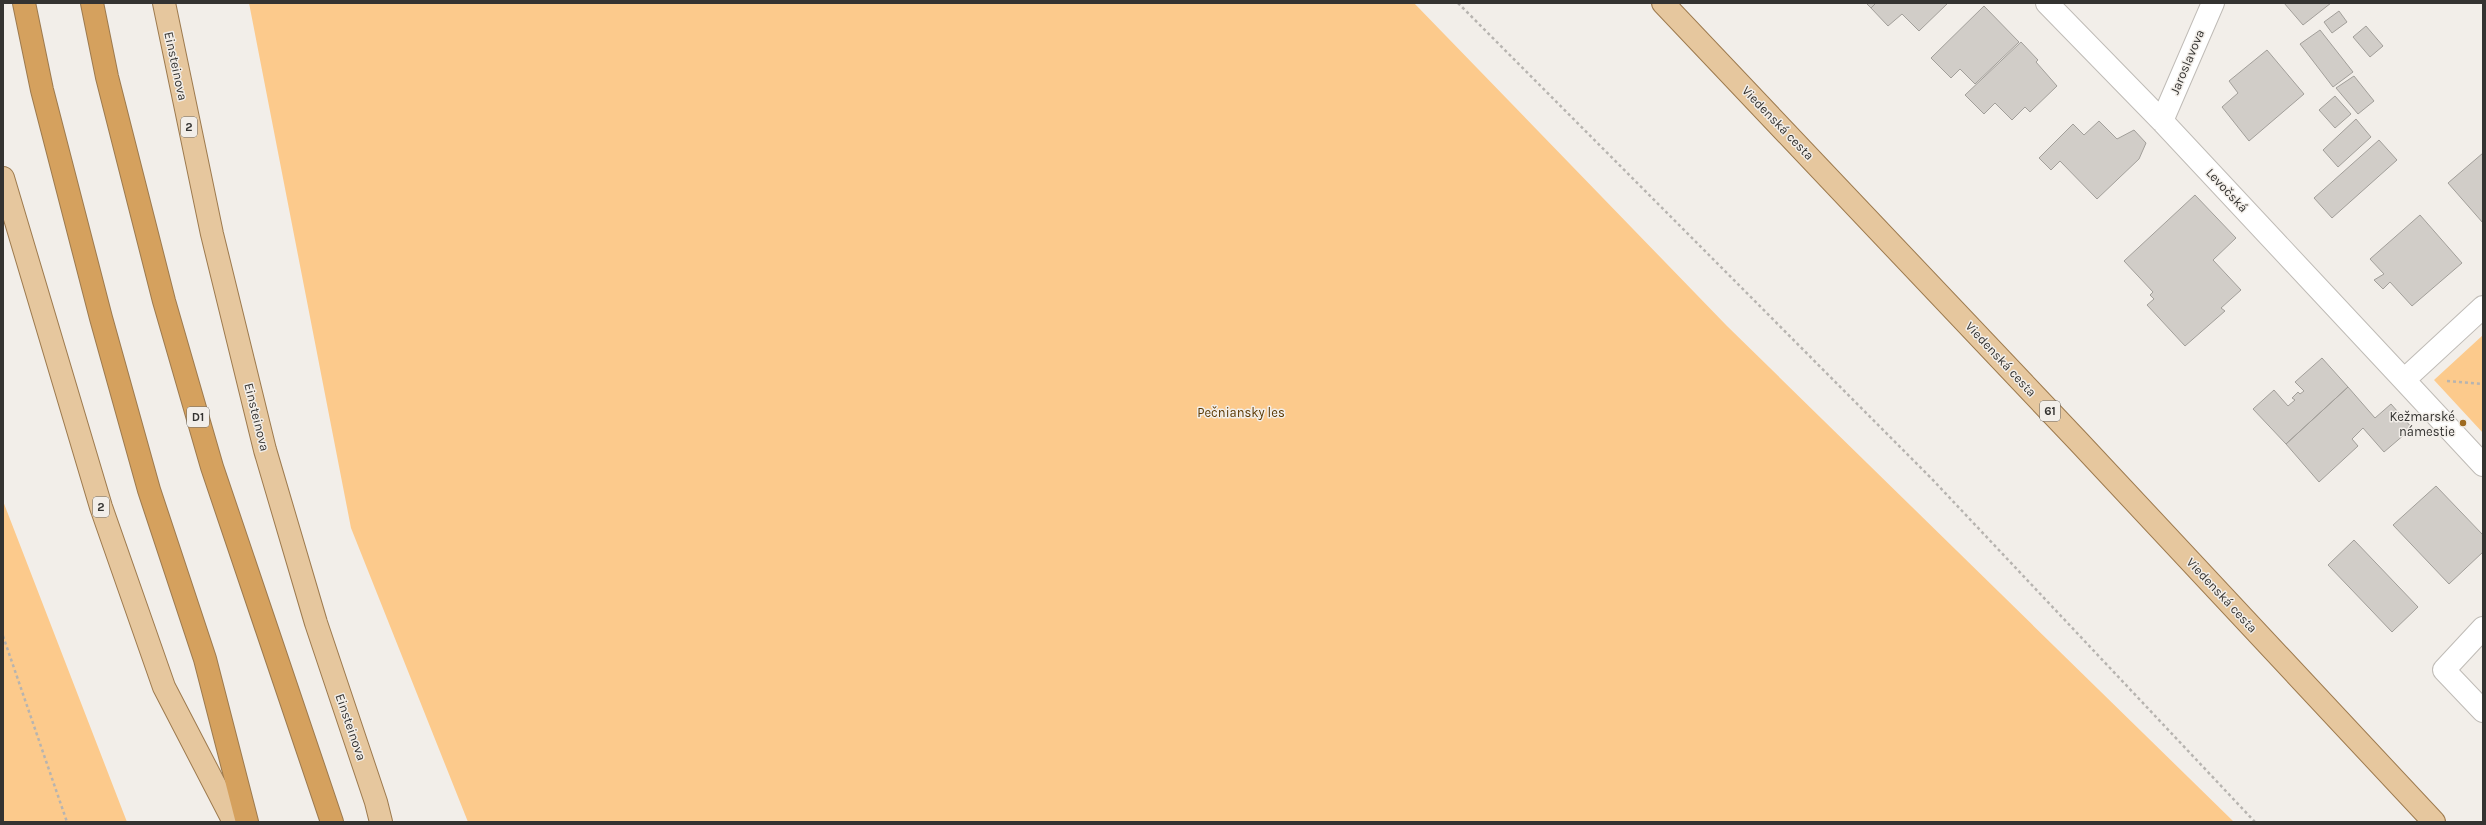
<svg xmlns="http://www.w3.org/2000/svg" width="2486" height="825" viewBox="0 0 2486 825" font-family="Karla,sans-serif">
  <rect width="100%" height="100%" fill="#f2eee9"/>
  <!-- green -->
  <path fill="#fcca8c" d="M249,3H1414L1727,326L2234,822H468L351,528Z
    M2483,335V433L2434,380Z
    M3,501L127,822H3Z"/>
  <!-- building -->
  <path fill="#d1cdc8" stroke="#a29f9a" d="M1866,3H1876L1871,8Z
    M1876,3H1948L1919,31L1902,14L1888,26L1871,8Z
    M2284,3H2331L2303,25Z
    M1984,6L2019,42L1975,84L1960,69L1951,78L1931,58Z
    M2339,11L2347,22L2332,33L2324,22Z
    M2366,26L2383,46L2370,57L2353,37Z
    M2320,30L2353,72L2333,87L2300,44Z
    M2021,42L2038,60L2036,62L2057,86L2030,112L2025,107L2012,120L1995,103L1984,114L1965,95Z
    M2267,50L2304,94L2249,141L2222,107L2238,93L2229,81Z
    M2354,76L2374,101L2358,114L2336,88Z
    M2335,96L2351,114L2335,128L2319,110Z
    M2356,119L2371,137L2338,167L2323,150Z
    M2099,121L2117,139L2134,130L2146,143L2139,159L2097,199L2060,161L2051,170L2039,158L2073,124L2084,135Z
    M2379,140L2397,160L2332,218L2314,198Z
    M2483,153V223L2448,183Z
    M2195,195L2236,238L2213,260L2241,290L2221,308L2225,311L2185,346L2147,305L2154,299L2150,295L2153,292L2124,261Z
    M2420,215L2462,263L2412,306L2390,282L2383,289L2374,280L2384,274L2370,259Z
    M2322,358L2348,387L2286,444L2253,409L2274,390L2288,406L2295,400L2292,398L2298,392L2300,394L2304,391L2295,382Z
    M2348,387L2375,418L2391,404L2412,428L2384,452L2363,428L2352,439L2358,446L2319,482L2286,444Z
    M2436,486L2483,535V552L2449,584L2393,525Z
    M2354,540L2418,607L2392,632L2328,565Z"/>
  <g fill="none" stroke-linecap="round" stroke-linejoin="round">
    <!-- minor casing -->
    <g stroke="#bfbbb6" stroke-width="24">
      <path id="minor" d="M2047,3L2162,121L2404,380
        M2162,121L2213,3
        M2483,307L2404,380L2483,465
        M2483,628L2444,670L2483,711"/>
    </g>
    <!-- major casing -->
    <g stroke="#9d7a4e" stroke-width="24">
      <path id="major" d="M164,3L212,234L265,450L316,623L376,802L381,822
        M1663,3L2078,441L2434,822
        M3,178L101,507L164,687L234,822"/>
    </g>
    <!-- highway casing -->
    <g stroke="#9d7a4e" stroke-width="24">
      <path id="highway" d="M24,3L42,90L101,318L149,490L205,659L247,822
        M92,3L107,77L164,301L212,467L332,822"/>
    </g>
    <!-- path -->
    <path stroke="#b7b4b0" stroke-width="2.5" stroke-dasharray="3 3" stroke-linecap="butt" d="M1458,3L1932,479L2255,822
      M2447,381L2483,384
      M3,636L67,822"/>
    <!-- minor -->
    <use href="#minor" stroke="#fff" stroke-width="22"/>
    <!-- major -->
    <use href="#major" stroke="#e6c79e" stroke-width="22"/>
    <!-- highway -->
    <use href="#highway" stroke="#d5a15e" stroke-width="22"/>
  </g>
  <!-- markers -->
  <circle fill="#9e6b21" stroke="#f2eee9" stroke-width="1.5" cx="2463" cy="423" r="4"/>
  <g text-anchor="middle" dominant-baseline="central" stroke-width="3" stroke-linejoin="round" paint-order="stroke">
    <!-- shield labels -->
    <g fill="#f2eee9" stroke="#6d6b68" stroke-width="1">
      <rect x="181" y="117" width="16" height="20" rx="3"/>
      <rect x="2040" y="401" width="20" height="20" rx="3"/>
      <rect x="187" y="407" width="22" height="20" rx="3"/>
      <rect x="93" y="497" width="16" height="20" rx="3"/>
    </g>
    <g font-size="12" font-weight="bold" fill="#343331">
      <text x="189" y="127">2</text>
      <text x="2050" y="411">61</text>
      <text x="198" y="417">D1</text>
      <text x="101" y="507">2</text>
    </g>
    <!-- street labels -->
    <g font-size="13" fill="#343331" stroke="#f2eee9">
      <text transform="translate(2187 62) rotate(-67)">Jaroslavova</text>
      <text transform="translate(176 66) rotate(78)">Einsteinova</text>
      <text transform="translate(1778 123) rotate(46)">Viedenská cesta</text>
      <text transform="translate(2227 190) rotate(47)">Levočská</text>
      <text transform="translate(2001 359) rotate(47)">Viedenská cesta</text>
      <text transform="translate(257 417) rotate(76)">Einsteinova</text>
      <text transform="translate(2222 595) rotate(47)">Viedenská cesta</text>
      <text transform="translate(351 727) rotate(71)">Einsteinova</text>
    </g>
    <!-- park labels -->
    <g font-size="13" fill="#5a3800" stroke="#f2eee9">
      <text x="1241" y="412">Pečniansky les</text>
    </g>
    <!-- poi labels -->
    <g font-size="13" fill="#343331" stroke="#f2eee9" text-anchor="end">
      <text x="2455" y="416">Kežmarské<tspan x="2455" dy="15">námestie</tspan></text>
    </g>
  </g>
  <!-- border -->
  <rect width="2486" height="825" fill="none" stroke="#343331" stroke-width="8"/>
</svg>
